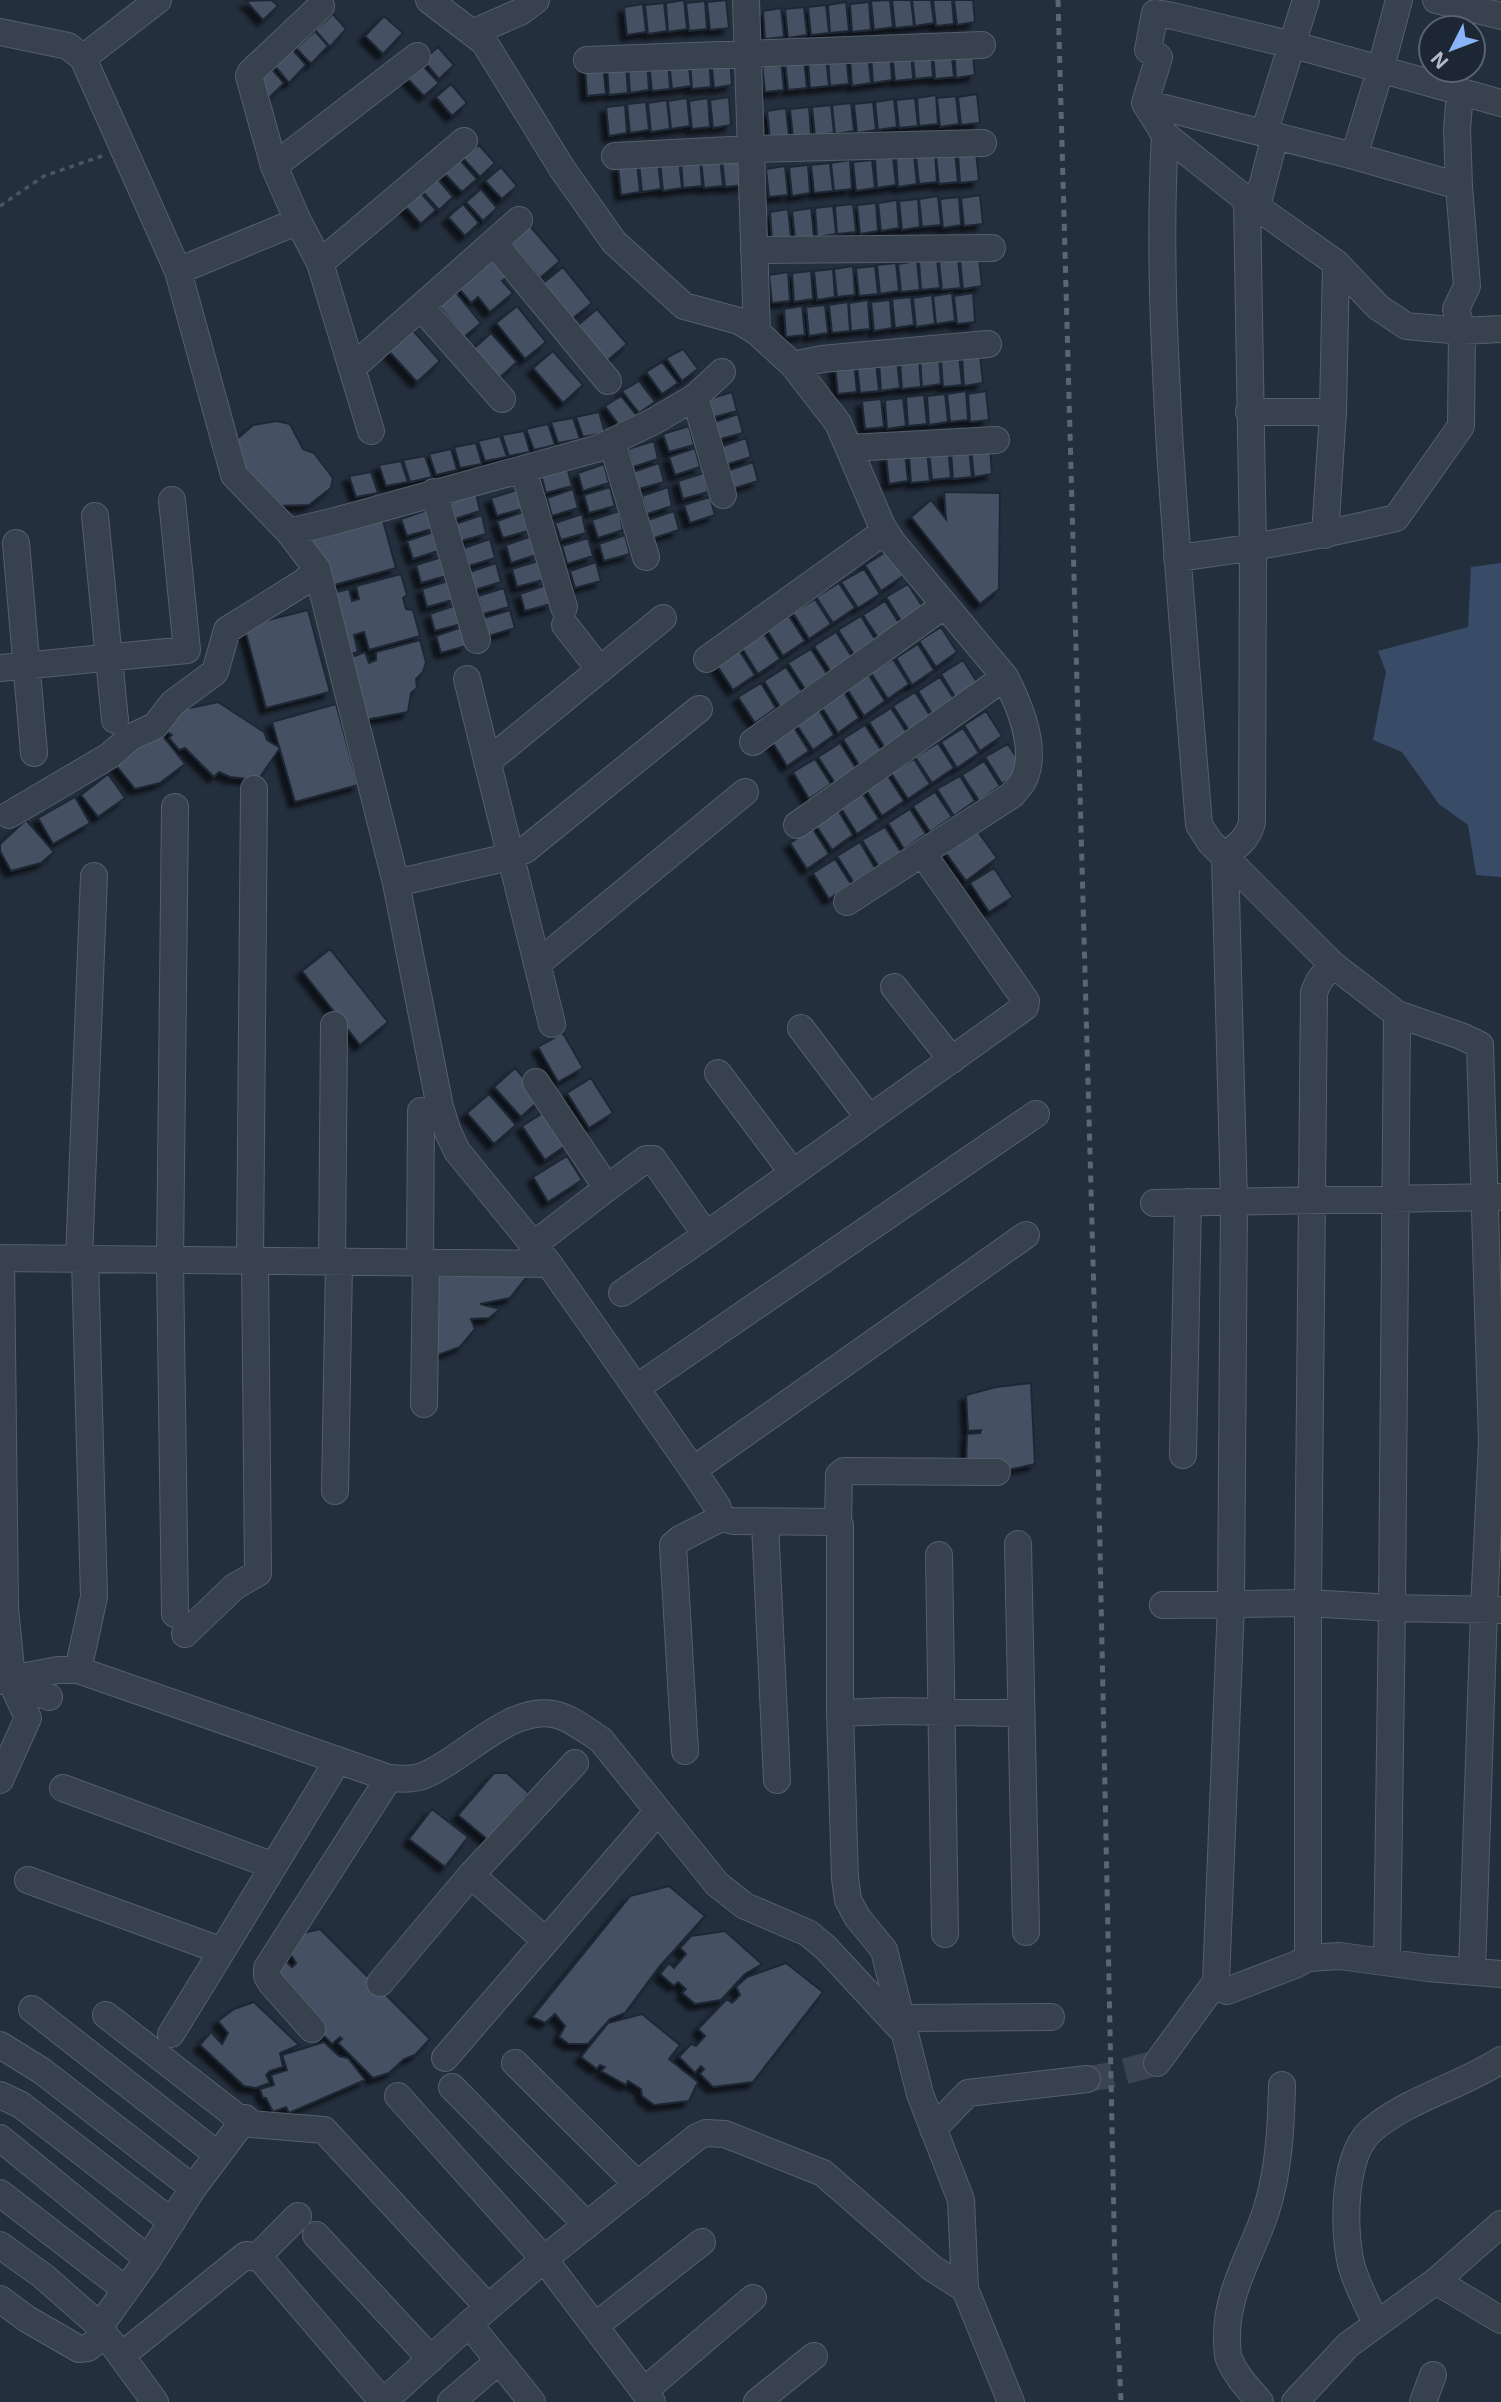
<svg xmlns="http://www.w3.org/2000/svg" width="1501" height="2402" viewBox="0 0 1501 2402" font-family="Inter,sans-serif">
  <defs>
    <filter id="shadow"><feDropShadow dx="-6" dy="6" stdDeviation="2" flood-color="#0009"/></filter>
  </defs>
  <rect width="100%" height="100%" fill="#242f3e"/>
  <!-- water -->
  <path fill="#394c67" d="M1501,563V877L1476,875L1468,825L1439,804L1402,752L1373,740L1386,672L1378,651L1468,627L1471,567Z"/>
  <!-- building -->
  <path fill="#455162" stroke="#1f2835" stroke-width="2" filter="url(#shadow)" d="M272,0L278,6L263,20L246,1Z
    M684,0L687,29L668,32L666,3Z
    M726,0L729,28L710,30L707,2Z
    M890,0L893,27L874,30L871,1Z
    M892,0H911L914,26L895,28Z
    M912,0H931L934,23L915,26Z
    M933,0H952L954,24L936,26Z
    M954,0H973L975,22L957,25Z
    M705,1L707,29L689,31L686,3Z
    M846,2L849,31L830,33L828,5Z
    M869,2L871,30L852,32L850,4Z
    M664,3L667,31L648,34L645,5Z
    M643,4L646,32L627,35L624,7Z
    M826,5L829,33L811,35L808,7Z
    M804,7L807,35L788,38L785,9Z
    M781,8L784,37L765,39L763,11Z
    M333,14L346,29L330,47L315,30Z
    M384,16L403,33L383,54L365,36Z
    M315,31L328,46L311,64L296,48Z
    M438,47L454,65L439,79L423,60Z
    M972,47L975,75L956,78L954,49Z
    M931,48L933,77L915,79L912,50Z
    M951,48L954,77L935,79L933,51Z
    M293,50L306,65L289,83L275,66Z
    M911,50L913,79L895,81L892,53Z
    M890,52L892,80L873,83L871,54Z
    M846,55L849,84L830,86L828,58Z
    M868,55L871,83L852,86L850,57Z
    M730,57L732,85L714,88L711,59Z
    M688,58L691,86L672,89L669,61Z
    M709,58L711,87L692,89L690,60Z
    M826,58L829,86L810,88L808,60Z
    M668,60L670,89L652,91L649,63Z
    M804,60L807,88L788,90L785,62Z
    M647,61L649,90L630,93L628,64Z
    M781,61L784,90L765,92L762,64Z
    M422,65L439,83L424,96L407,78Z
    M603,65L606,94L587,96L585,67Z
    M626,65L628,93L609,95L607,67Z
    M270,67L284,83L267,100L252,84Z
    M451,84L467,103L452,116L436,97Z
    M977,94L980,123L961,125L958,97Z
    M936,95L938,124L919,126L917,98Z
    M956,96L959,124L940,127L937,98Z
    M729,97L731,125L713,128L710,100Z
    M687,98L690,126L671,129L668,101Z
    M708,98L710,127L692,129L689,101Z
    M915,98L918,126L899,128L896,100Z
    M894,99L897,127L878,130L875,102Z
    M667,100L670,129L651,132L648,103Z
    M646,102L649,130L630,133L627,104Z
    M873,102L876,130L857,133L854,104Z
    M851,103L854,131L835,134L832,105Z
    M625,105L627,133L609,136L606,107Z
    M831,105L834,133L815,136L812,107Z
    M809,107L811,135L793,138L790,109Z
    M786,108L789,137L770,139L767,111Z
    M479,145L495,163L480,177L463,158Z
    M976,152L979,181L960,183L958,155Z
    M935,153L937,182L919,184L916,156Z
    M955,153L958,182L939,184L936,156Z
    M741,156L744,185L725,187L722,159Z
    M914,156L917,184L898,187L896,158Z
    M700,157L702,186L683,188L681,160Z
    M893,157L896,185L877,188L875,159Z
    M720,158L723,186L704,188L701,160Z
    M460,160L477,179L462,192L445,174Z
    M679,160L682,188L663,191L660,162Z
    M850,160L852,189L834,191L831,163Z
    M872,160L875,188L856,191L853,162Z
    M658,161L661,189L642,192L639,163Z
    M830,163L833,191L814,193L811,165Z
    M637,164L640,192L621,195L618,166Z
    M808,165L810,193L792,196L789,167Z
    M785,166L788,195L769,197L766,169Z
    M501,167L517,186L502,199L485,181Z
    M437,178L453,197L439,210L422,191Z
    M481,189L497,208L483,221L466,202Z
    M419,191L436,210L421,224L404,205Z
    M980,195L983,224L964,226L961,198Z
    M938,196L941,225L922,227L919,199Z
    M959,197L961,225L943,228L940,199Z
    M918,199L920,227L902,230L899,201Z
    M897,200L899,228L881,231L878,203Z
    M876,203L878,231L860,234L857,205Z
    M463,204L479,223L465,236L448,217Z
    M853,204L856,232L837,234L835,206Z
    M833,206L836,234L817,237L815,208Z
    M811,208L814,237L795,239L792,211Z
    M788,209L791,238L772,240L770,212Z
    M530,226L560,261L540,278L510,243Z
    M489,253L509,276L502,281L513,293L490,312L478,297L471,303L457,286Z
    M979,258L982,286L963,289L960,260Z
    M937,259L940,288L921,290L919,261Z
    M958,259L961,288L942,290L939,262Z
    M917,261L920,290L901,292L898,264Z
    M896,263L899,291L880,294L877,265Z
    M853,266L855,295L837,297L834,269Z
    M875,266L878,294L859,296L856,268Z
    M563,267L592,303L572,319L542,284Z
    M833,269L835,297L817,300L814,271Z
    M811,271L813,299L794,302L792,273Z
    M788,272L790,301L772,303L769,275Z
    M454,290L481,323L464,337L437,304Z
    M952,293L955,321L936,324L933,296Z
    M973,293L975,322L957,324L954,296Z
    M932,295L935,324L916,327L913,298Z
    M911,297L914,325L895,328L892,299Z
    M868,300L870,329L851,331L849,303Z
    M890,300L892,328L874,331L871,302Z
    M848,302L850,331L832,333L829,305Z
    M825,305L828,333L809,336L806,307Z
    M517,306L546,342L525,359L496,323Z
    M802,306L805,335L786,337L784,309Z
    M597,309L627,344L607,361L577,326Z
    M410,327L440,361L417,382L386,348Z
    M491,333L517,362L497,380L471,351Z
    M683,349L698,369L682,381L666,358Z
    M553,351L583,385L563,403L533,368Z
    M980,355L983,383L964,386L962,357Z
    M939,356L941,384L922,387L920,358Z
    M959,356L962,385L943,387L941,359Z
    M919,358L921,387L902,389L900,361Z
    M897,360L900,388L881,391L879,362Z
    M662,362L678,383L662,394L646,372Z
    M854,363L857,392L838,394L835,366Z
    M876,363L879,391L860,393L857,365Z
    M639,381L655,402L639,413L622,391Z
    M966,391L968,420L950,422L947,394Z
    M986,391L989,420L970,422L968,394Z
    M732,392L737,411L711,418L706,400Z
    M945,394L948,422L929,425L927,396Z
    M924,395L927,424L908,426L906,397Z
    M621,396L637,416L621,428L605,406Z
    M903,398L906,426L887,429L885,400Z
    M881,399L884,427L865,429L862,401Z
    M599,412L605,433L583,437L576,417Z
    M738,414L743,433L717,440L712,423Z
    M573,418L580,439L558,443L551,422Z
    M277,421L290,424L303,449L314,453L333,478L331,488L309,505L275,506L229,453V446L253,425Z
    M548,424L555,445L534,450L526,429Z
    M689,426L694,445L669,452L663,434Z
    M524,431L530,452L509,456L502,435Z
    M500,436L507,457L485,461L478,441Z
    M746,438L751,457L725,465L720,447Z
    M654,441L658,459L633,467L628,449Z
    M476,443L482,464L460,468L454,447Z
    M990,446L992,474L974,477L971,449Z
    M695,448L700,467L675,475L669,457Z
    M969,448L972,477L953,479L951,451Z
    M451,449L457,470L436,475L429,454Z
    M948,449L951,478L932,480L929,452Z
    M927,452L930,481L911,483L909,455Z
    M905,453L908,481L889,484L886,456Z
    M425,456L432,477L410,482L403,460Z
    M401,461L408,482L386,486L379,465Z
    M753,462L758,481L732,489L727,471Z
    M659,463L664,482L639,489L633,472Z
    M604,464L609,483L583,491L578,473Z
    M567,467L572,486L546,493L541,475Z
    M371,472L378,493L356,497L349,476Z
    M704,473L708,492L683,499L678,481Z
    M610,487L615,506L589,513L584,495Z
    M668,487L672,506L647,514L642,496Z
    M573,489L578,508L552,516L547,498Z
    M517,490L522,509L497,516L491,498Z
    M944,492L1000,493L999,589L980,604L911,517L931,500L946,519Z
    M476,493L480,511L455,519L450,501Z
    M710,497L715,515L690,523L684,505Z
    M427,510L432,529L407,536L401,519Z
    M619,511L623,530L598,538L592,520Z
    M674,511L679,530L654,538L648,520Z
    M523,512L528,531L503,538L497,521Z
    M582,514L586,533L561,540L555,523Z
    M482,515L486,534L461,541L455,524Z
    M382,517L396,568L327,587L310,537Z
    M433,532L438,551L413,559L407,541Z
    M625,535L630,554L604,561L599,544Z
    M532,536L536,555L511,563L506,545Z
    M588,538L593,556L567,564L562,546Z
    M490,539L495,558L469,566L464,548Z
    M887,551L903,576L881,591L865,565Z
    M442,557L446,576L421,583L416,565Z
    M538,561L543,580L517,587L512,569Z
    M596,562L601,581L575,588L570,571Z
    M496,563L501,582L475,590L470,572Z
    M864,569L880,594L858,608L841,582Z
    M401,574L407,595L403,598L406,609L413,610L420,636L369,650L364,632L354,635L358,652L342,656L328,594L349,589L352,601L359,599L356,586Z
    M448,581L453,600L427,607L422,589Z
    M839,583L855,608L833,623L816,597Z
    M908,584L924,609L903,624L886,597Z
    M546,585L551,604L525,611L520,594Z
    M504,588L509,607L483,614L478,596Z
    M815,599L831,624L809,639L793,613Z
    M885,601L901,626L880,641L863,615Z
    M456,605L461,624L435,631L430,614Z
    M308,610L330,692L266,708L244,626Z
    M510,610L515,628L489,636L484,618Z
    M789,616L805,641L783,656L767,630Z
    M861,616L876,641L855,656L838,630Z
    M462,627L466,646L441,653L436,636Z
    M941,627L957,652L936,667L919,641Z
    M836,632L852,657L831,672L814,646Z
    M764,634L780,659L758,674L742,648Z
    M420,640L426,662L423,672L416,679L417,688L411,693L408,712L360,721L344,660L365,652L369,663L376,660V652Z
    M918,644L934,670L912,685L896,658Z
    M811,649L827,674L805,689L788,663Z
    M739,650L755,675L733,690L716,664Z
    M893,659L909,684L888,699L871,673Z
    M963,660L979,685L957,700L941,674Z
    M786,667L802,692L780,707L764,681Z
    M869,675L885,701L864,716L847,689Z
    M940,677L956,702L934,717L918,691Z
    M761,683L776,708L755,723L738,697Z
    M844,692L859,718L838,733L821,706Z
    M915,692L931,717L910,732L893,706Z
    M218,702L264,732L267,740L280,748L258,780L230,777L219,772L214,777L185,748L179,750L169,738L172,735L167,732L178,703L190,708Z
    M336,704L358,785L295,802L272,722Z
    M891,708L907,733L885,748L869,722Z
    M819,710L834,735L813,750L796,724Z
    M986,711L1002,736L980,751L964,725Z
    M865,725L881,750L859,765L843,739Z
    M793,726L809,751L787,766L771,740Z
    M963,728L979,753L957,768L941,742Z
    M158,730L185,764L160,783L135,789L115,764Z
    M840,743L856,768L835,783L818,757Z
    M938,743L954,768L932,783L915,757Z
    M1008,744L1024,769L1002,784L985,757Z
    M815,759L831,784L809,799L793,772Z
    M914,759L930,784L908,799L891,773Z
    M984,761L1000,786L979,801L962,775Z
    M108,774L125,798L98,817L81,795Z
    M888,776L904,801L882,816L866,790Z
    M960,776L975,801L954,816L937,789Z
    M935,792L952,817L930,832L913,806Z
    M863,794L879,819L857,834L841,808Z
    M75,797L90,823L53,844L38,818Z
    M910,809L926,834L904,849L888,823Z
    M838,810L853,835L832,850L815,824Z
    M26,820L54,852L41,863L11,871L0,851V844Z
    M885,827L901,852L879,867L862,840Z
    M813,829L829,854L807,869L790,843Z
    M969,831L979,833L997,858L966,881L943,849Z
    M860,842L875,868L854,883L837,856Z
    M835,859L851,884L829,899L813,873Z
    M994,868L1013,897L989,912L970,883Z
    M330,949L388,1022L360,1045L302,971Z
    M563,1033L583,1068L558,1082L538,1047Z
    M515,1068L542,1098L521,1117L494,1087Z
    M591,1078L613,1113L589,1128L567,1093Z
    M489,1094L516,1125L494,1144L467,1113Z
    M546,1111L568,1144L545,1160L522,1126Z
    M567,1156L582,1180L548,1202L533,1177Z
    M529,1274L510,1298L480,1304L500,1309L489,1318L471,1319L475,1329L460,1347L435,1356L433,1276Z
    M1031,1383L1035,1464L1008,1470L966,1467L967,1434L980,1433L981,1430L968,1431L966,1395L996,1387Z
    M494,1773H507L529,1793L488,1840L458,1815Z
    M432,1809L468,1837L445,1867L409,1839Z
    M669,1886L705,1916L660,1966L625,2013L610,2019L588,2044H569L559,2037L565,2026L555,2014L545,2023L532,2017L630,1896Z
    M320,1929L430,2039L415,2055L404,2059L389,2073L373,2078L338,2043L342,2039L340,2037L332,2044L303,2015L270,1972L281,1957L292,1967L296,1963L288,1950L303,1933Z
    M725,1931L762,1964L745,1974L721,2000L695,2004L682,1993L686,1989L678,1982L674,1986L660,1974L669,1963L674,1968L686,1954L680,1948L691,1936Z
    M786,1963L823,1992L753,2082L713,2087L700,2074L704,2069L701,2066L695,2073L679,2057L691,2044L696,2046L705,2036L698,2029L727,1999L732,2003L740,1995L736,1987L747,1977Z
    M254,2002L299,2045L280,2053L283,2067L270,2071L266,2075L270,2083L256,2088L244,2086L200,2045L211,2032L222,2044L228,2033L218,2021L234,2009Z
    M642,2014L680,2045L669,2059L698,2082L689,2101L654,2105L642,2096L641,2089L628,2081L626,2085L601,2071L605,2067L600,2065L597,2069L581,2057L608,2023Z
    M324,2042L339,2056L348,2058L365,2080L289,2113L286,2107L273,2112L266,2098H263L260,2089L274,2085L271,2075L287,2070L282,2055Z"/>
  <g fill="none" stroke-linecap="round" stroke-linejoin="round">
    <!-- minor-tunnel -->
    <path stroke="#3a4453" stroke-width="26" stroke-dasharray="26 13" stroke-linecap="butt" d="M1087,2079L1106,2076L1157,2063"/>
    <!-- minor casing -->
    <g stroke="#565f6c" stroke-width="28">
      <path id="minor" d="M429,0L484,42L563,170L614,242L684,306L739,321L757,332L793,365L838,423L882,526L893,543L1005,677C1019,704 1037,747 1025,777C1023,783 1016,790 1012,795L847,902
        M746,0L757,332
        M1436,0L1501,16
        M321,6L251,72L249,76L274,166L298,221L320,263L371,431
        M0,32L68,46L83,58L178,271L234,475L289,532L317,569L396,883L440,1107L448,1132L457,1151L549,1264L588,1319L693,1470L717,1506L721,1518L733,1521L835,1522L840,1525V1713L845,1878L848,1900L857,1917L884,1950L920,2094L961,2200L965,2289L1011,2402
        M472,33L520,12L536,0
        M83,58L158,0
        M587,60L982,45
        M1145,103L1354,156L1459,186
        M1264,133L1306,0
        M1165,135L1145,103L1159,57L1148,50L1155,13L1173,16L1305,48L1501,103
        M615,156L750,149L983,143
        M1354,156L1380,71L1399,0
        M274,166L417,56
        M1257,206L1275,136
        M494,243L608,381
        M754,250L992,248
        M320,263L464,141
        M178,271L298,221
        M421,307L502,399
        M1501,329L1462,331L1406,326L1378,307L1336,263L1247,200L1165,135C1159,240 1164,344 1170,449C1178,574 1189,700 1199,825L1210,842L1332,964L1397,1014L1392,1608L1501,1610
        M793,365L822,359L988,344
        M352,368L519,220
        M695,397L723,495
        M1249,412H1333
        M612,442L646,557
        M849,448L996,440
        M523,469L564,607
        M434,492L477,640
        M95,516L115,720
        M289,532L335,521L599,448L656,420L695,397L722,372
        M1325,535L1333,412L1336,263
        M16,543L34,753
        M1177,558C1251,549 1323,535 1396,518L1461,426L1462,331L1456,309L1467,286L1459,186L1457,129L1460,93
        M565,625L600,670
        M707,659L885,531
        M0,668L187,650L172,500
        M467,679L552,1024
        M753,742L945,605
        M487,762L663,618
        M175,807L170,1261L175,1614
        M9,815L109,756L131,737L155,726L173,703L215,672L227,630L304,582L317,569
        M797,825L1005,677
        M396,883L500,859L525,850L699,709
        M537,964L745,792
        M894,987L952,1060
        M1397,1014L1461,1036L1480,1045L1492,1442L1484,1609L1472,1971
        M801,1028L869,1118
        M718,1073L793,1173
        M607,1188L646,1159H653L706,1235
        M1154,1203L1499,1197
        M532,1246L607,1188L536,1082
        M0,1258L549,1264
        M1,1258L5,1608L12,1679
        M79,1259L94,876
        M250,1262L254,789
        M332,1263L334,1025
        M420,1264L421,1111
        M622,1293L706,1235L1025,1007L1026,1001L923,854
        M636,1388L1036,1114
        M424,1404L426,1264
        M1183,1455L1188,1202
        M693,1470L1026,1235
        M335,1491L339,1263
        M765,1523L777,1780
        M838,1523L839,1475L844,1471L997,1472
        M1018,1544L1026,1932
        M939,1555L945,1934
        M1163,1605L1308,1603L1392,1608L1387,1961
        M185,1634L234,1587L258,1573L255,1262
        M78,1670L94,1597L85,1259
        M0,1681L58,1670H78L389,1778C402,1779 416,1780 427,1774C464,1758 510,1706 553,1714C570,1717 587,1731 601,1740L717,1884L745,1906L808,1933L826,1948L903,2031
        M840,1713L890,1711L1021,1713
        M685,1751L673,1545L680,1539L721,1518
        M0,1780L28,1718L12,1683L49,1697
        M63,1788L274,1866
        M471,1875L546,1941
        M28,1880L222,1951L338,1760
        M1308,1958V1603L1314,992L1319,981L1332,964
        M1216,1982L1219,1987L1227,1991L1295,1965L1308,1958L1340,1956L1428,1968L1501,1974
        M380,1983L471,1875L575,1763
        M32,2009L218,2155
        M900,2018L1051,2017
        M312,2029L272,1984L267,1976V1968L389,1778
        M171,2034L222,1951
        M0,2045L42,2071L193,2188
        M445,2058L658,1811
        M515,2063L638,2185
        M1157,2063L1216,1982L1231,1603L1234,1202L1225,856C1237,846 1249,838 1252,822L1253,549L1247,200
        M452,2087L587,2225
        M0,2095L21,2105L172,2222
        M398,2096L544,2259L652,2402
        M245,2118L251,2124L324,2130L488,2307
        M933,2129L968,2093L1087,2079
        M0,2138L148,2259
        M0,2193L126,2290
        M316,2235L431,2359
        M0,2245L43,2276L100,2326L148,2259L193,2188L238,2128L236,2116L106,2015
        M256,2258L298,2216
        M1436,2281L1501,2320
        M0,2299L27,2319L79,2349L88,2348L105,2334
        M1376,2324C1368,2305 1356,2284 1351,2264C1343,2229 1342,2152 1374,2128C1411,2098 1461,2086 1501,2060
        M595,2326L702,2242
        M111,2342L155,2402
        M121,2356L246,2255L258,2256L383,2402
        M644,2391L753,2298
        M383,2402L469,2324
        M451,2402L499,2361
        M532,2402L469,2324L544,2259L697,2137L706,2133L725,2134L823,2173L932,2268L965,2289
        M757,2402L814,2356
        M1260,2402C1248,2388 1236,2376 1229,2359C1227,2353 1227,2345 1227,2338C1226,2292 1252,2254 1266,2211C1279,2171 1281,2127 1282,2085
        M1295,2402L1348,2345L1436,2281L1501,2224
        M1423,2402L1433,2375"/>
    </g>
    <!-- path -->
    <path stroke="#44595c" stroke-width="3.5" stroke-dasharray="5 5" stroke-linecap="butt" d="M0,206L44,176L102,156"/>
    <!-- minor -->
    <use href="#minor" stroke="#38414e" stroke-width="26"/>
    <!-- rail -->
    <path stroke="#5a6575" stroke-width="5" stroke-dasharray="7 7" stroke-linecap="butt" d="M1058,0L1097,1405L1115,2271L1121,2402"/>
  </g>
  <!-- north arrow -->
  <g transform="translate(1452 49) rotate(228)"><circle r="33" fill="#1d2633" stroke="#59626f" stroke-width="2"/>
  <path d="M0-5L12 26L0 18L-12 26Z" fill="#8ab4f8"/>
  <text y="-10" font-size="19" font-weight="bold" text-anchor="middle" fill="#b4bcc9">N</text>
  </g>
</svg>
